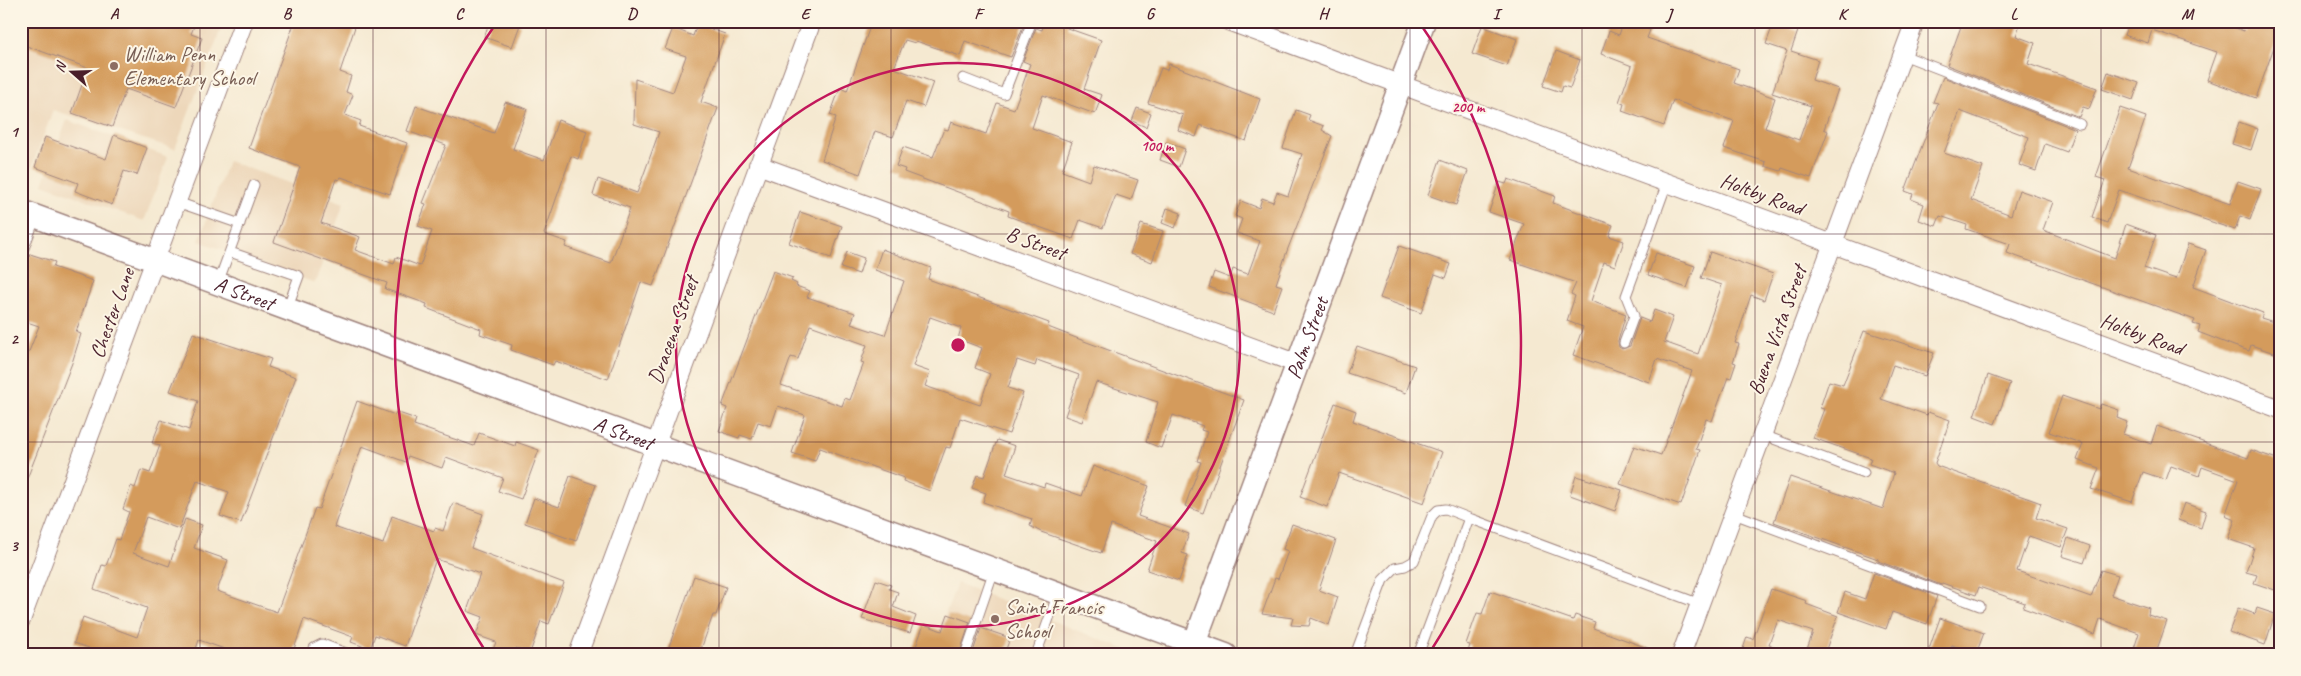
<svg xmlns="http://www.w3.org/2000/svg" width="2301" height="676" viewBox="0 0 2301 676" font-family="Caveat,sans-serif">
  <rect width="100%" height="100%" fill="#fcf5e5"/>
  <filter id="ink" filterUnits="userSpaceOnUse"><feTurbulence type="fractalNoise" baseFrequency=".02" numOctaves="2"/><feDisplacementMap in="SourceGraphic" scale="10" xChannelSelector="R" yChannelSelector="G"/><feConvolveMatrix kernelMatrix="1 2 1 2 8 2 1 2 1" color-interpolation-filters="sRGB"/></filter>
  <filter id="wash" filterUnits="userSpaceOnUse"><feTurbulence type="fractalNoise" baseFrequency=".0096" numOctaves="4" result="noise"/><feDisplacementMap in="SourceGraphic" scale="20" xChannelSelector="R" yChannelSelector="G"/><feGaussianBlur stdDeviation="1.12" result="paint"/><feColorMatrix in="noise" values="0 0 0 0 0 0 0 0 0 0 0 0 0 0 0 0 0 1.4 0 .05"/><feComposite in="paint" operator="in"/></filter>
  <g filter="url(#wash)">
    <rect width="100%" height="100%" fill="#f5e9d1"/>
    <!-- built -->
    <path fill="#edd7ba" d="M21,21H224L175,149L53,110L29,175L21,172Z
      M67,120L168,157L144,221L43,184Z
      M228,161L344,203L315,283L199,241Z
      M957,583L1139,655H930Z"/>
    <g id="blocks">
      <!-- building -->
      <path fill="#d49b5b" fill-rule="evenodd" d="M21,21H196L191,34L202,38L176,107L126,89L112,127L72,113L88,68L21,44Z
        M295,21H357L340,72L351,76L346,92L353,95L345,115L361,121L359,126L407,143L390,194L341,177L339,180L336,179L321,223L360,237L355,250L394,264L396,257L420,266L432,231L418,226L426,204L423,203L446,145L407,131L416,106L494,133L505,102L527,109L513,149L544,160L558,120L587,131L578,159L571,156L544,234L567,242L565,247L611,263L630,208L593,195L598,179L637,193L659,132L634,124L635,79L673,92L686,56L665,49L673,28L693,36L697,24L725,34L701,102L718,108L653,286L641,282L608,379L555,361L553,365L511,350L512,345L480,334L481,329L426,308L427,304L385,289L387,283L274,242L300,167L249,148Z
        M490,21H509L520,25L512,47L484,37Z
        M872,21H1016L1024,24L1011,57L965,41L960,56L916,41L915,43L905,40L894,68L933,82L924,107L906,101L893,137L875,131L860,174L822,160L836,117L830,115L840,88L847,91Z
        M1045,21H1069L1067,28L1101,40L1084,89L1102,95L1095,114L1043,95L1032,128L1072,142L1062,171L1089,181L1094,165L1138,180L1131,200L1116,195L1103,228L1080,220L1073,239L1008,216L1009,211L904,172L905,169L896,166L903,147L933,157L944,129L948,130L951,122L986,134L997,103L1014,109L1030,64L1023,61L1036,28L1042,30Z
        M1963,21H2021L2016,36L2035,43L2028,64L2097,88L2089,109L2083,107L2079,117L1947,65Z
        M2129,21H2216L2244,31L2247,21H2280V30L2256,98L2207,80L2217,52L2152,30L2148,43L2124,35Z
        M1774,22L1798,31L1791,51L1818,60L1812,80L1838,89L1824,129L1828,131L1811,178L1782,168L1781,171L1765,166L1766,162L1724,148L1734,121L1673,100L1664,126L1622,111L1624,104L1619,102L1632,66L1601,54L1609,31L1619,35L1623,24L1635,28L1637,24L1650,30L1647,38L1739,69L1734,83L1775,98L1765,128L1799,140L1811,106L1772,93L1787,51L1766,44Z
        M1482,26L1517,39L1507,66L1472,54Z
        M1556,51L1580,60L1570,88L1563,86L1561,92L1543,86Z
        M1169,64L1260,99L1246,141L1200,125L1196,137L1178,130L1183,115L1148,103L1161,68L1167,70Z
        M2108,72L2139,83L2133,100L2102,89Z
        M1943,77L2075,129L2067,152L2045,144L2036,171L2019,165L2029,137L1960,111L1944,153L1983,167L1971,200L2011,215L2019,190L2053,202L2043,230L2115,258L2126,224L2156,235L2144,268L2176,279L2188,244L2206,250L2193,287L2263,313L2261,318L2280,324V355L2251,345L2249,351L2234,346L2198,332L2200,326L2193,324L2195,320L2007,253L2010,244L1966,229L1967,225L1940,216L1936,226L1919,220L1924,204L1911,199L1913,194L1905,191L1938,103L1933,102Z
        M1137,108L1151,113L1146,127L1132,121Z
        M2120,108L2146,117L2128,168L2230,204L2238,181L2261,189L2250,220L2240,216L2235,230L2119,190L2107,223L2092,217L2105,180L2096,177Z
        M1296,110L1310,115L1308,120L1324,126L1322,130L1332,136L1287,251L1276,284L1282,286L1273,311L1209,287L1214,272L1230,278L1233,269L1248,274L1260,241L1237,233L1242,219L1235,216L1241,201L1259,208L1262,198L1273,202L1277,192L1288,196L1302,154L1283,148Z
        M2239,122L2258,129L2251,150L2232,144Z
        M114,135L147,148L137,175L124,171L112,205L75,191L78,183L35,167L45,137L106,159Z
        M1166,142L1185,149L1179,167L1160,160Z
        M1440,160L1468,171L1456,205L1428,195Z
        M1508,179L1555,196L1553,203L1613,225L1609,236L1624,241L1615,266L1604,262L1591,301L1626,314L1618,341L1619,347L1622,349L1630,346L1640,318L1650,322L1654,310L1673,317L1664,342L1698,354L1722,285L1701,278L1710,252L1773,274L1764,300L1751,295L1735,343L1739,344L1733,362L1736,363L1731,378L1728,377L1712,421L1706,419L1696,449L1700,450L1681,505L1620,484L1634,446L1661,455L1692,371L1657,359L1649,382L1573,355L1583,327L1567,321L1575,296L1571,294L1576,283L1510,260L1524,224L1489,212L1499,182L1506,184Z
        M1167,208L1181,213L1175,228L1162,223Z
        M800,212L842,226L831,258L789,243Z
        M1141,224L1163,231L1152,262L1130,254Z
        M1399,246L1451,264L1446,278L1435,274L1421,313L1380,298Z
        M882,249L931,268L928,279L1049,323L1048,327L1084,341L1244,400L1203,513L1185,506L1201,462L1197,461L1207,432L1201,430L1203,426L1173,415L1161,448L1146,442L1158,402L1096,382L1082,422L1065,416L1079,375L1037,360L1035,366L1017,360L1008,388L1023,393L1009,434L960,418L950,448L946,447L930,491L903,481L904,478L820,448L815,461L792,453L805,415L778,406L771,426L758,422L752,439L740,435L739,438L719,431L727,408L722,406L773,271L793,278L791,281L797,284L796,286L810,291L807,297L855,313L851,324L885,335L904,281L875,270ZM930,317L961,328L958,339L982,348L975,368L990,374L980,405L925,386L930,372L913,366ZM810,325L867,345L861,362L864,363L850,400L845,398L842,406L781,385L791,357L798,359Z
        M847,252L864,258L859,274L841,268Z
        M1656,253L1695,266L1687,288L1648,275Z
        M30,254L55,262L53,267L93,281L76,332L81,334L72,363L23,489H21V372L39,326L21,320V283Z
        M1864,331L1934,353L1925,376L1893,365L1881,399L1927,415L1928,412L1950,420L1935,463L1937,466L2041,503L2036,518L2068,529L2061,547L2029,536L2017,571L2091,597L2101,570L2118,575L2111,595L2149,608L2148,615L2167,621L2155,655H2142L2133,652L2139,633L2100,619L2095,634L2023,608L2025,603L1979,587L1976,595L1942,583L1941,585L1878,561V559L1774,522L1790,477L1883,509L1894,473L1869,464L1871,458L1813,438L1824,409L1820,408L1829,381L1843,385Z
        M193,333L271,359L268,367L296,377L241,523L220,516L229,492L197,481L179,529L146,517L133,553L169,566L185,519L202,525L194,548L228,560L217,591L277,612L315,508L319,509L357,401L395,415L396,412L416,419L414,425L474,446L479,433L515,446L516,442L539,450L521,499L498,491L503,478L446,457L442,468L408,456L406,462L362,446L334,527L383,544L392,516L434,531L435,528L443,531L453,503L483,514L471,548L564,583L549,624L541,621L530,653L516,648L513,655H491L496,642L476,635L483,617L467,611L480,574L436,559L405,646L375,635L370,649L351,642L353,637L304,619L292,655H241L199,640L194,655H86L89,648L74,643L83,617L137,637L147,608L94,589L102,565L106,566L116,539L119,540L129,512L123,509L131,486L135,488L141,470L150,473L160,445L152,443L161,420L189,430L198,401L170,391Z
        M1357,346L1415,366L1406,393L1347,373Z
        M1988,375L2010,383L1995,424L1974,416Z
        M2062,396L2099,409L2101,404L2119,410L2117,418L2127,422L2123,434L2151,444L2157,426L2248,458L2251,450L2280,460V576L2275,590L2254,583L2257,575L2246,572L2254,548L2228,539L2235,520L2225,516L2238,480L2202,467L2199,476L2171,466L2166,480L2143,472L2132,502L2091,489L2099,468L2077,460L2083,444L2049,432Z
        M1335,403L1356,411L1353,421L1442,452L1424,503L1339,473L1327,507L1300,497Z
        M997,440L1015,446L1006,474L1044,487L1045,483L1082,496L1093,466L1149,486L1138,516L1189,534L1182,553L1188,555L1179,581L1147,570L1157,541L1111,525L1101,553L1041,532L1030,526L1032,519L983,502L986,493L972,488L977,475L984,477Z
        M570,476L596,485L576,541L525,523L534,498L559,507Z
        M1576,476L1622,490L1615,511L1570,495Z
        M2184,503L2206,511L2201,528L2178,520Z
        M1292,524L1336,540L1319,590L1338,597L1329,625L1311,618L1309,626L1291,625L1293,618L1262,614L1275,578L1278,579L1288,551L1283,549Z
        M2068,538L2090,546L2084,563L2062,556Z
        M1874,573L1937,596L1927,624L1892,612L1886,629L1838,612L1845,592L1865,599Z
        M694,576L726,587L716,615H713L699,655H666Z
        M876,580L891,585L889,589L898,592L893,607L916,616L910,633L862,619Z
        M1771,589L1807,601L1806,604L1838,616L1824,655H1805L1813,632L1778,620L1769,644L1792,653L1791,655H1741L1747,637L1753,639Z
        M1490,591L1573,620L1575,615L1595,622L1593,628L1661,653V655H1467L1470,645L1466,644L1477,613L1482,614Z
        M2238,608L2255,614L2257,608L2275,614L2265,645L2229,632Z
        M948,614L970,622L959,655H913L924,624L942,631Z
        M1940,618L1984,633L1976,654L1952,645L1948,655H1927Z
        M981,628L1010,638L1004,655H972Z"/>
    </g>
  </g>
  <g filter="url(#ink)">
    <use href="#blocks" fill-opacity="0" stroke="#a0847e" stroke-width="1"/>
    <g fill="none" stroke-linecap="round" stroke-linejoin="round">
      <!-- service casing -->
      <g stroke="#a0847e" stroke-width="11">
        <path id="service" d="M1903,55L2080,124
          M963,78L1004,94L1032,21
          M177,202L240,224
          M230,252L299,276L287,309
          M21,256L36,216
          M218,283L254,185
          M1624,343L1634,316L1626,296L1667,183
          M1763,435L1864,473
          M1734,514L1980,606
          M312,655L314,648L322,644L351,655
          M965,655L994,570
          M1036,655L1058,593
          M1355,655L1383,580L1395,568L1405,566L1414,561L1432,516L1438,510L1446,509L1469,518
          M1418,655L1469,518L1700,604"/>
      </g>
      <!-- minor casing -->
      <g stroke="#a0847e" stroke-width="20">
        <path id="minor" d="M1228,21L2280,409
          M758,165L1298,364
          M21,620L244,21
          M578,655L812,21
          M1681,655L1915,21"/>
      </g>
      <!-- tertiary casing -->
      <g stroke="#a0847e" stroke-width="25">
        <g id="tertiary">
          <path id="s1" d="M21,211L1226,655"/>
          <path id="s2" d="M1190,655L1424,21"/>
        </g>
      </g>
      <!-- service -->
      <use href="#service" stroke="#fff" stroke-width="9"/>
      <!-- minor -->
      <use href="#minor" stroke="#fff" stroke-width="18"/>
      <!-- tertiary -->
      <use href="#tertiary" stroke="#fff" stroke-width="22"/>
    </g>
  </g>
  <!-- grid -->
  <path fill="none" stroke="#4a1f2b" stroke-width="1" stroke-opacity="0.55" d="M200,21V655M373,21V655M546,21V655M719,21V655M891,21V655M1064,21V655M1237,21V655M1410,21V655M1582,21V655M1755,21V655M1928,21V655M2101,21V655M21,234H2280M21,442H2280"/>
  <!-- distance rings -->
  <g fill="none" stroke="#c2185b" stroke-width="2.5">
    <circle cx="958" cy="345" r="282"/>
    <path d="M486 652A563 563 0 0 1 497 22M1419 22A563 563 0 0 1 1430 652"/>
  </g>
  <!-- markers -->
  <g fill="#8d6e63" stroke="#fcf5e5" stroke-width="2">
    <circle cx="114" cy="66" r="5"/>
    <circle cx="995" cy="619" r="5"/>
  </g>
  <g text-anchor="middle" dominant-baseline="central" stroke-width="4" stroke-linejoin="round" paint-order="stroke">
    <!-- education labels -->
    <g font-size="21" fill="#785e54" stroke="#fcf5e5" text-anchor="start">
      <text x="124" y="54">William Penn<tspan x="124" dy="24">Elementary School</tspan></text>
      <text x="1005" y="607">Saint Francis<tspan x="1005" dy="24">School</tspan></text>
    </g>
    <!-- street labels -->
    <g font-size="21" fill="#4a1f2b" stroke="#fcf5e5">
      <text transform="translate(1762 194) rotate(20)">Holtby Road</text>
      <text transform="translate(1036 243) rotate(20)">B Street</text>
      <text stroke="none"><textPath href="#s1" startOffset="238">A Street</textPath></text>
      <text transform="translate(112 313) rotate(-70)">Chester Lane</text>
      <text transform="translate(673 330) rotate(-70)">Dracena Street</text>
      <text transform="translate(1777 330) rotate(-70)">Buena Vista Street</text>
      <text transform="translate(2142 334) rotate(20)">Holtby Road</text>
      <text stroke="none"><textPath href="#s2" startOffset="338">Palm Street</textPath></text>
      <text stroke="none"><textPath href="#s1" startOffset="642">A Street</textPath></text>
    </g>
  </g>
  <circle cx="958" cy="345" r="8" fill="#c2185b" stroke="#fcf5e5" stroke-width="2.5"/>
  <g font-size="15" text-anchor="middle" font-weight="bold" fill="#c2185b" stroke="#fcf5e5" stroke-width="4" stroke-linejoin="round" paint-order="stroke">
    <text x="1468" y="112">200 m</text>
    <text x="1157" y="151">100 m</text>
  </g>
  <!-- margin -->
  <rect width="2301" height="676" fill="none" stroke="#fcf5e5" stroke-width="55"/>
  <!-- north arrow -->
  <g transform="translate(72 72) rotate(290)" stroke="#fcf5e5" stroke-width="4" paint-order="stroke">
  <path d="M0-4L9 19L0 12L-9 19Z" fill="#4a1f2b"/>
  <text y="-8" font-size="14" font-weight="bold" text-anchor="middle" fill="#4a1f2b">N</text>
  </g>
  <rect x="28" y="28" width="2246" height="620" fill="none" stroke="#4a1f2b" stroke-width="2"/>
  <g font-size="16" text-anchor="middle" font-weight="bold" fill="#4a1f2b">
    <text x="114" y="19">A</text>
    <text x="287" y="19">B</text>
    <text x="459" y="19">C</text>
    <text x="632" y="19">D</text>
    <text x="805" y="19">E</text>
    <text x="978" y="19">F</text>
    <text x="1150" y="19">G</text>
    <text x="1323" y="19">H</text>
    <text x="1496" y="19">I</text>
    <text x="1669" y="19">J</text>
    <text x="1842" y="19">K</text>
    <text x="2014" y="19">L</text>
    <text x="2187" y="19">M</text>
    <text x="14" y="137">1</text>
    <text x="14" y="344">2</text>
    <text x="14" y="551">3</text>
  </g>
</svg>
